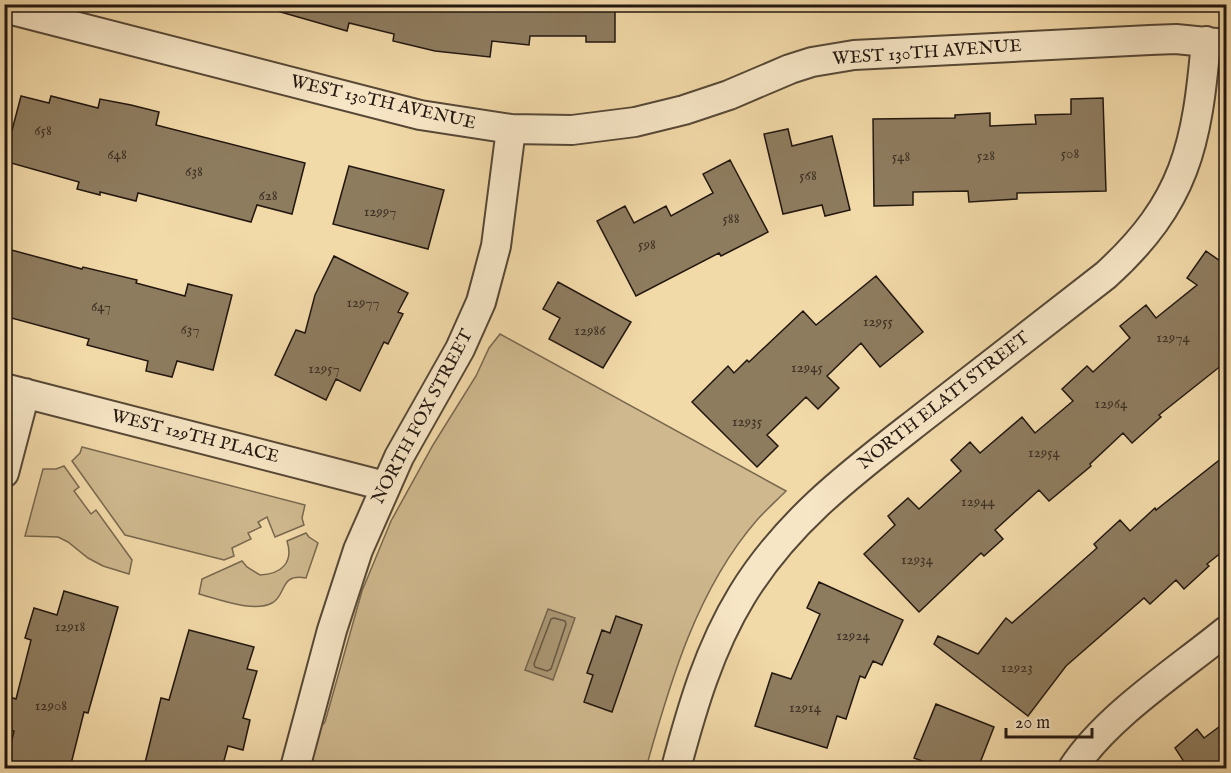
<svg xmlns="http://www.w3.org/2000/svg" width="1231" height="773" viewBox="0 0 1231 773" font-family="'IM FELL English',serif">
  <rect width="100%" height="100%" fill="#f2d9a8"/>
  <filter id="stains"><feTurbulence type="fractalNoise" baseFrequency=".00333" numOctaves="4"/><feColorMatrix values="0 0 0 0 .2 0 0 0 0 .09 0 0 0 0 .02 0 0 0 .5 -.17"/></filter>
  <radialGradient id="worn" r=".72"><stop offset=".6" stop-color="#630" stop-opacity="0"/><stop offset="1" stop-color="#630" stop-opacity=".3"/></radialGradient>
  <!-- green -->
  <path fill="#cfb88e" stroke="#78684f" stroke-width="1.5" d="M500,334L786,491C776,501 766,510 757,520C697,589 670,682 646,768H315L309,740L325,722L362,591L391,521L433,445L476,376L489,348Z
    M82,447L305,505L302,518L304,525L275,537L267,517L258,522L261,527L248,533L251,539L232,548L234,556L224,560L125,535L72,461L80,453Z
    M64,466L79,487L74,491L91,514L96,510L132,560L129,574L103,566L88,558L68,542L58,537L25,536L43,469H56Z
    M306,533L309,537L318,543L306,578C279,573 287,595 272,603C254,613 218,599 199,594L202,579L242,561L247,567L260,575C281,574 294,563 287,541Z"/>
  <!-- water -->
  <path fill="#ab9774" stroke="#74644c" stroke-width="1.5" d="M548,609L575,618L553,680L525,670Z"/>
  <g fill="none" stroke-linecap="round" stroke-linejoin="round">
    <!-- shore -->
    <path stroke="#665742" stroke-width="1.5" d="M554,618L565,621L566,624L551,669L547,671L535,667L534,664L551,619Z"/>
  </g>
  <!-- building -->
  <path fill="#8e7c5f" stroke="#221710" stroke-width="1.5" d="M278,4H615V42H586V36H530L529,45L492,41L490,57L435,51L393,41L394,34L349,23L347,31L277,11Z
    M21,96L49,103L51,96L98,108L100,99L131,105L159,112L156,125L305,163L292,214L257,205L251,222L138,193L136,201L100,192V195L77,189L79,182L4,161Z
    M1103,98L1106,191L1017,193V199L969,202L968,191L913,192V205L874,206L873,119L955,118V115L990,113V126L1036,124L1035,115L1071,114V99Z
    M788,129L792,146L832,136L850,210L825,216L822,205L783,214L764,134Z
    M730,160L768,232L721,256L719,253L636,296L597,221L625,206L634,223L666,206L671,216L713,193L703,174Z
    M349,166L444,190L428,249L333,224Z
    M4,248L82,269L83,267L137,280L136,283L185,296L188,284L232,295L213,370L177,361L172,377L146,371L148,361L87,345L89,339L4,316Z
    M1206,251L1227,266V361L1159,415L1161,417L1132,443L1123,433L1090,464L1091,466L1049,501L1039,490L995,530L1003,539L984,556L981,553L919,612L864,554L895,525L888,516L908,498L919,509L961,471L951,460L970,442L980,453L1022,417L1035,433L1073,401L1062,389L1087,366L1093,372L1130,338L1120,326L1146,305L1156,318L1197,285L1187,278Z
    M334,256L408,293L398,312L403,314L388,344L384,342L360,391L336,379L326,400L275,375L296,330L305,333L315,295Z
    M876,276L923,332L880,367L861,343L827,376L839,388L818,409L806,397L767,435L778,446L757,467L692,402L728,366L734,373L747,360L749,362L803,311L816,325Z
    M558,282L631,322L603,368L549,339L560,318L543,309Z
    M1227,454V548L1207,564L1209,566L1184,589L1176,580L1150,604L1144,598L1066,666L1028,716L934,644L938,636L978,654L1006,618L1012,623L1097,548L1094,544L1120,520L1130,531L1155,508L1156,510Z
    M819,582L903,620L882,665L873,661L865,678L860,676L846,719L837,716L827,748L755,726L772,673L791,679L820,614L807,608Z
    M64,591L118,607L88,713L84,712L70,768H5L14,731L4,729V718L10,697L16,699L31,640L25,638L34,608L57,615Z
    M616,616L642,625L612,712L584,702L593,675L587,673L602,630L610,633Z
    M189,630L254,647L247,669L257,671L243,718L250,720L243,750L228,746L222,768H166L145,763L161,698L169,700Z
    M936,704L994,727L978,768H941L914,758Z
    M1227,721V768H1188L1175,748L1197,729L1204,738Z"/>
  <g fill="none" stroke-linecap="round" stroke-linejoin="round">
    <!-- minor casing -->
    <g stroke="#564836" stroke-width="32">
      <path id="minor" d="M4,8L420,115L511,129L572,130L635,122L684,110L729,95L790,69L812,62L854,55L1150,40L1176,39L1226,44
        M4,388L385,486
        M4,473L25,393
        M295,768L332,630L358,550L399,457L460,349L481,302L496,246L511,129
        M676,768C692,708 709,649 742,595C789,518 857,469 926,415C986,368 1046,321 1106,275C1186,202 1197,145 1206,41
        M1073,768C1107,716 1177,671 1226,631"/>
    </g>
    <!-- minor -->
    <use href="#minor" stroke="#f7e6c6" stroke-width="28"/>
  </g>
  <g text-anchor="middle" dominant-baseline="central" stroke-width="4.5" stroke-linejoin="round" paint-order="stroke">
    <!-- number labels -->
    <g font-size="15" fill="#3d3024">
      <text x="43" y="130">658</text>
      <text x="1070" y="153">508</text>
      <text x="117" y="154">648</text>
      <text x="986" y="155">528</text>
      <text x="901" y="156">548</text>
      <text x="194" y="171">638</text>
      <text x="808" y="175">568</text>
      <text x="268" y="195">628</text>
      <text x="380" y="211">12997</text>
      <text x="731" y="218">588</text>
      <text x="647" y="244">598</text>
      <text x="363" y="302">12977</text>
      <text x="101" y="306">647</text>
      <text x="878" y="321">12955</text>
      <text x="190" y="329">637</text>
      <text x="590" y="330">12986</text>
      <text x="1173" y="337">12974</text>
      <text x="807" y="367">12945</text>
      <text x="324" y="368">12957</text>
      <text x="1111" y="403">12964</text>
      <text x="747" y="421">12935</text>
      <text x="1044" y="452">12954</text>
      <text x="978" y="501">12944</text>
      <text x="917" y="559">12934</text>
      <text x="70" y="626">12918</text>
      <text x="853" y="635">12924</text>
      <text x="1017" y="667">12923</text>
      <text x="51" y="705">12908</text>
      <text x="805" y="707">12914</text>
    </g>
    <!-- street labels -->
    <g font-size="18" fill="#221710" stroke="#f7e6c6">
      <text transform="translate(927 53) rotate(-4)">WEST 130TH AVENUE</text>
      <text transform="translate(383 103) rotate(13)">WEST 130TH AVENUE</text>
      <text transform="translate(944 401) rotate(-38)">NORTH ELATI STREET</text>
      <text transform="translate(423 417) rotate(-62)">NORTH FOX STREET</text>
      <text transform="translate(195 437) rotate(14)">WEST 129TH PLACE</text>
    </g>
  </g>
  <!-- margin -->
  <rect width="1231" height="773" fill="none" stroke="#f2d9a8" stroke-width="24"/>
  <rect x="6" y="6" width="1219" height="761" fill="none" stroke="#221710" stroke-width="3"/>
  <rect x="12" y="12" width="1207" height="749" fill="none" stroke="#221710" stroke-width="1.5"/>
  <!-- scale -->
  <path d="M1006 728v9h86v-9" fill="none" stroke="#221710" stroke-width="3"/>
  <text x="1015" y="728" font-size="18" fill="#221710" stroke="#f7e6c6" stroke-width="4.5" paint-order="stroke">20 m</text>
  <rect width="100%" height="100%" filter="url(#stains)"/>
  <rect width="100%" height="100%" fill="url(#worn)"/>
</svg>
